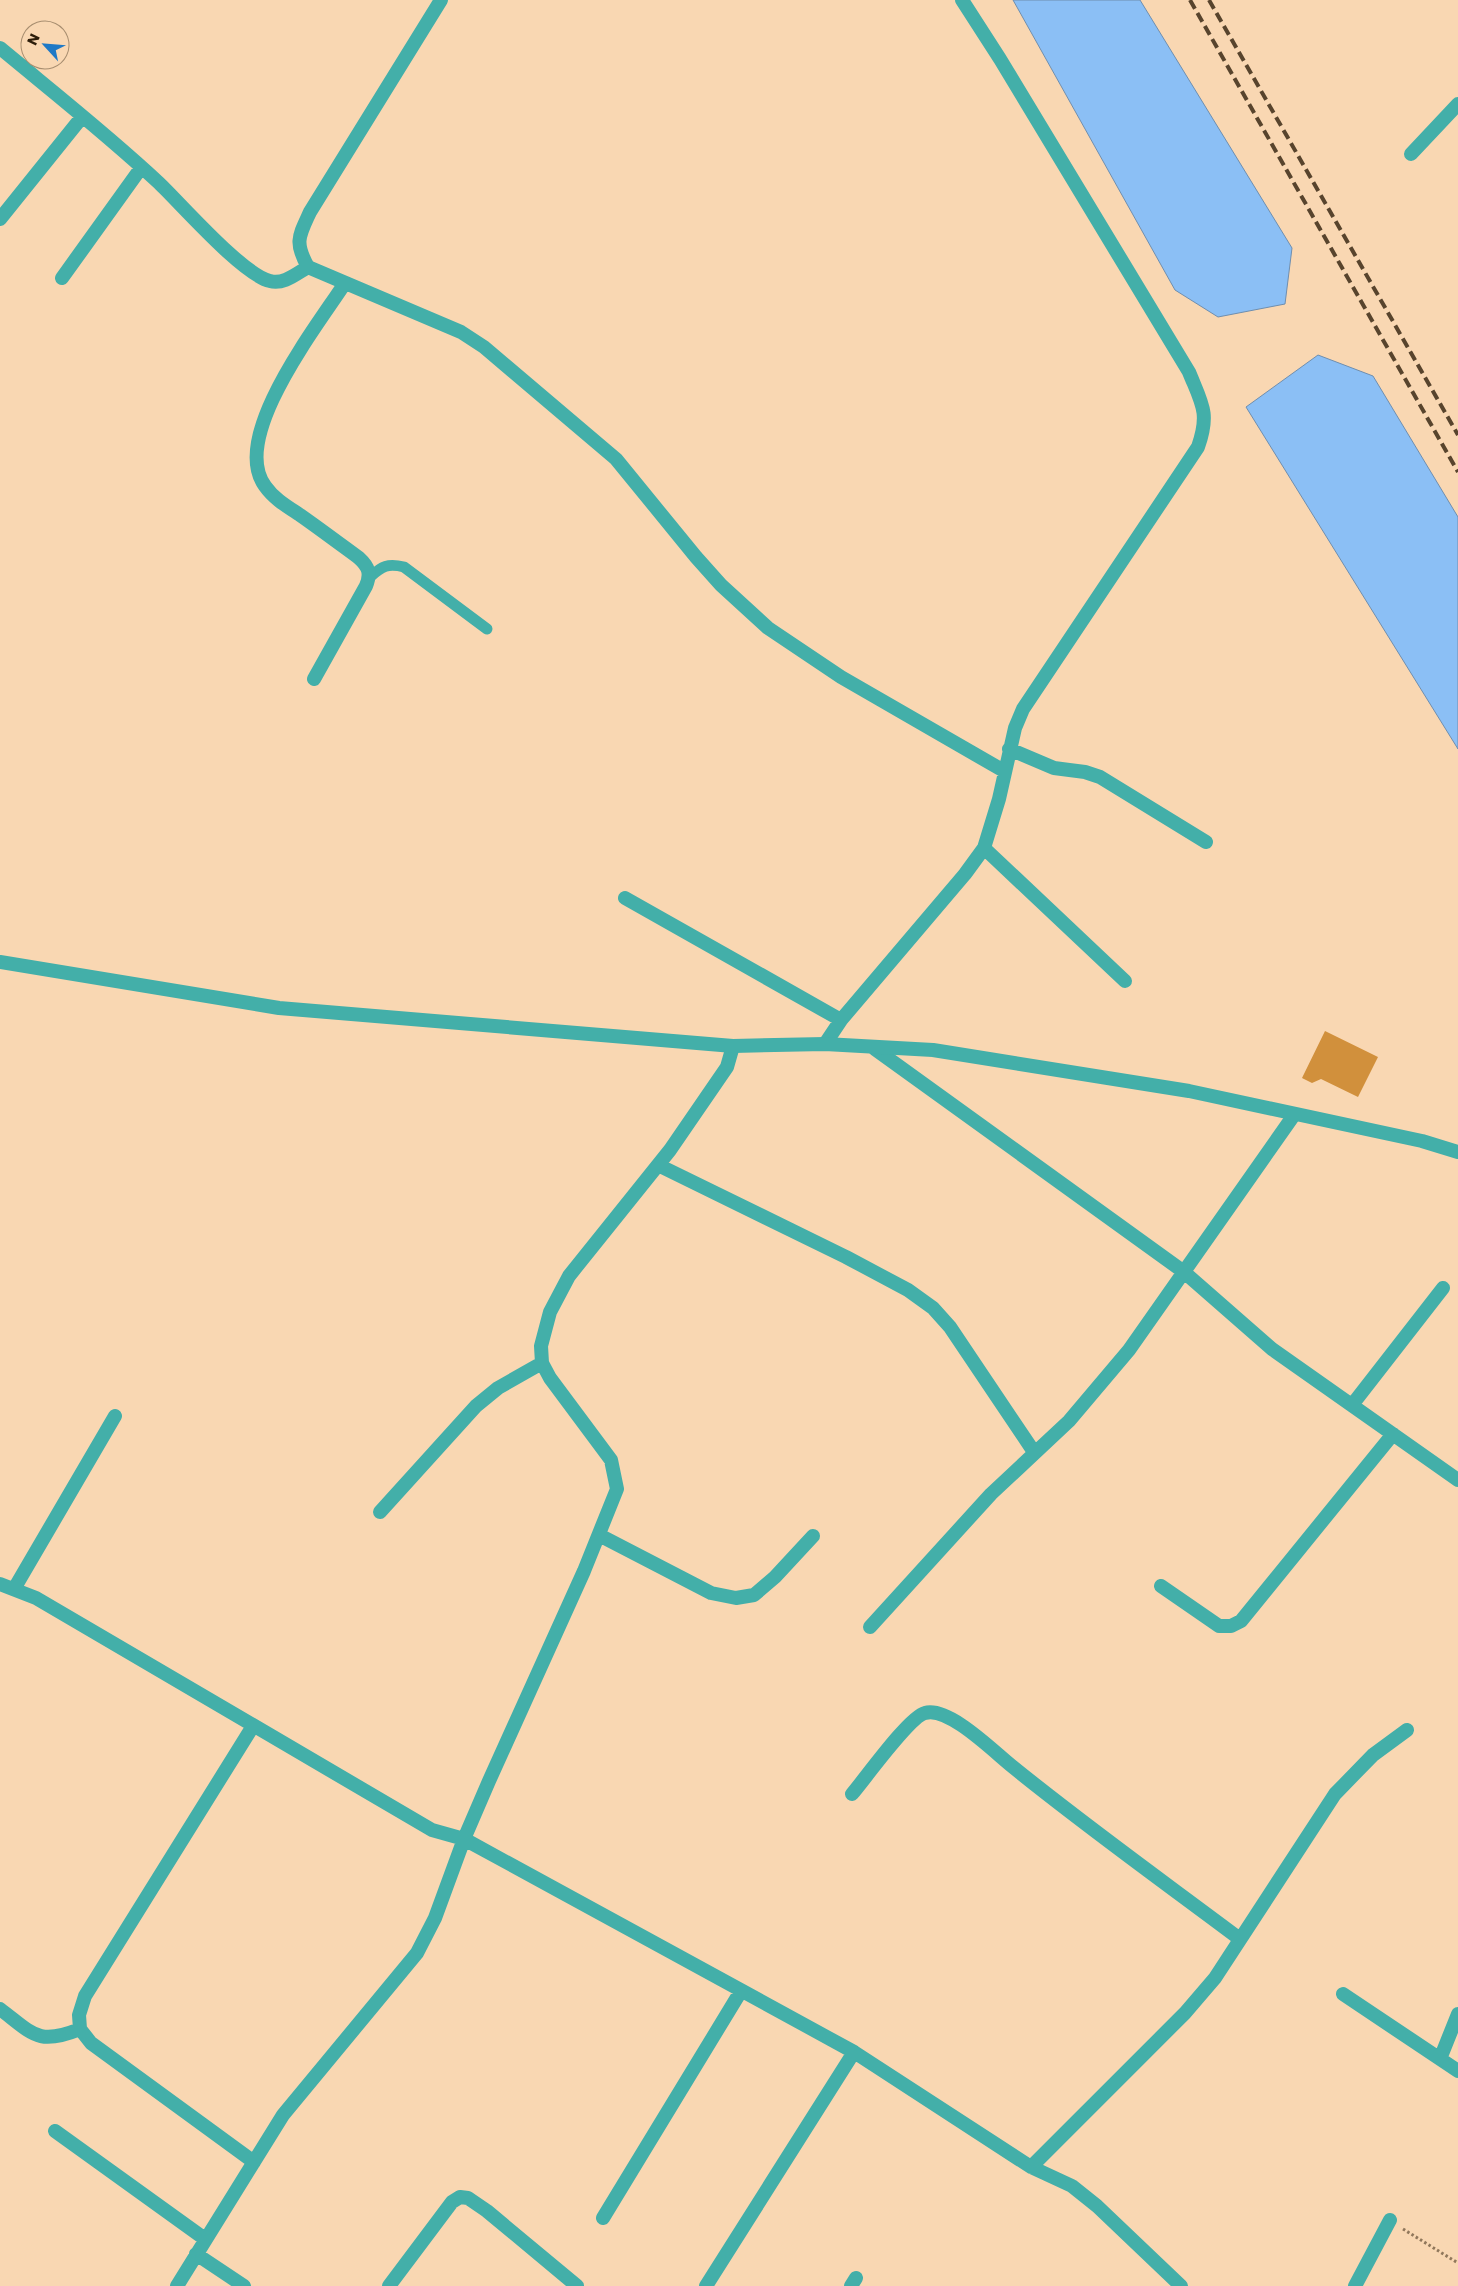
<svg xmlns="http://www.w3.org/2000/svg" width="1458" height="2286" viewBox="0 0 1458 2286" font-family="Poppins,sans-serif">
  <rect width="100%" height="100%" fill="#f9d7b2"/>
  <!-- water -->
  <path fill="#8bbff5" stroke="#6f8eae" d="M1013,0H1140L1292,248L1285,304L1218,317L1175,290Z
    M1318,355L1373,376L1458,517V749L1246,407Z"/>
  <!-- building -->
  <path fill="#d1903c" d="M1325,1031L1378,1057L1358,1097L1321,1079L1312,1083L1302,1078Z"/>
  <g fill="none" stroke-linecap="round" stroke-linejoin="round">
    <!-- path -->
    <path stroke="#90775b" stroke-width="3" stroke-dasharray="2.5 2.5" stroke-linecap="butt" d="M1403,2229L1458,2263"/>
    <!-- service -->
    <path stroke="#43afa9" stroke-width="11" d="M370,577C382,566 388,563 404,567L487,629"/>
    <!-- minor -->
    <path stroke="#43afa9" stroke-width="14" d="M441,0L310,212C299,236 294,242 308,267L461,332L484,347L616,459L696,557L721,585L768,628L841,677L1004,771
      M0,48C53,92 109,136 159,183C182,205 243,275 270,281C284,285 297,273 308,267
      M1411,154L1458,104
      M0,219L82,117
      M62,278L141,168
      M314,679L366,586C371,574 369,567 359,558C340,544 320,529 300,515C288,507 274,499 265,486C229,437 318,325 345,283
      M1009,749L1054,768L1085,772L1100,777L1206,842
      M984,848L1125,981
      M625,898L841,1020
      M825,1044L841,1020L965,874L984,848L999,799L1015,728L1023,709L1198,447C1210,413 1202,404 1189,372L1000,59L962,0
      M875,1049L1184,1272L1272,1349L1458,1480
      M658,1165L846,1257L908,1290L933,1308L950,1327L1034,1452
      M1352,1405L1443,1288
      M380,1512L476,1406L498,1388L542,1363
      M599,1535L711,1593L736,1598L754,1595L775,1577L813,1536
      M0,1584L36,1598L432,1830L464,1839L854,2052L1031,2167L1072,2186L1097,2206L1181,2286
      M1161,1586L1219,1626H1231L1241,1621L1393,1434
      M14,1589L115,1416
      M870,1627L991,1494L1069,1421L1129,1350L1294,1115
      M253,1726L85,1996L79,2015L80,2029L91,2043L254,2162
      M852,1794C865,1779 909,1717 925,1713C949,1706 995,1753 1013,1767C1087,1827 1164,1882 1240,1939
      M1343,1994L1458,2071
      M0,2009C33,2034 38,2046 80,2029
      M1440,2059L1458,2014
      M55,2131L205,2239
      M1031,2167L1185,2013L1215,1978L1335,1794L1373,1755L1407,1730
      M603,2218L741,1991
      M196,2254L244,2286
      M177,2286L283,2115L417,1953L435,1918L464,1839L489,1781L584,1571L617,1489L611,1460L550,1378L542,1363L541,1346L550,1312L569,1276L670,1150L727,1067L733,1046
      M389,2286L452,2202L460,2197L468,2198L487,2211L577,2286
      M706,2286L854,2052
      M851,2286L856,2278
      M1355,2286L1390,2220"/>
    <!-- tertiary -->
    <path stroke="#43afa9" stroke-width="14" d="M0,962L279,1008L733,1046L825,1044L933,1050L1189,1091L1422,1141L1458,1152"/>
    <!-- rail -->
    <path stroke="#58442d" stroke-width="4" stroke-dasharray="10 5" stroke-linecap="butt" d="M1190,0L1458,472
      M1209,0L1458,435"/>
  </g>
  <!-- north arrow -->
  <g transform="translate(45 45) rotate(296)"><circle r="24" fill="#f9d7b2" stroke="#a78d6f"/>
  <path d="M0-4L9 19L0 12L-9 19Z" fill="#1f79c6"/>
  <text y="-8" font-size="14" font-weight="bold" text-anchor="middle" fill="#2d1d0a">N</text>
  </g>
</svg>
